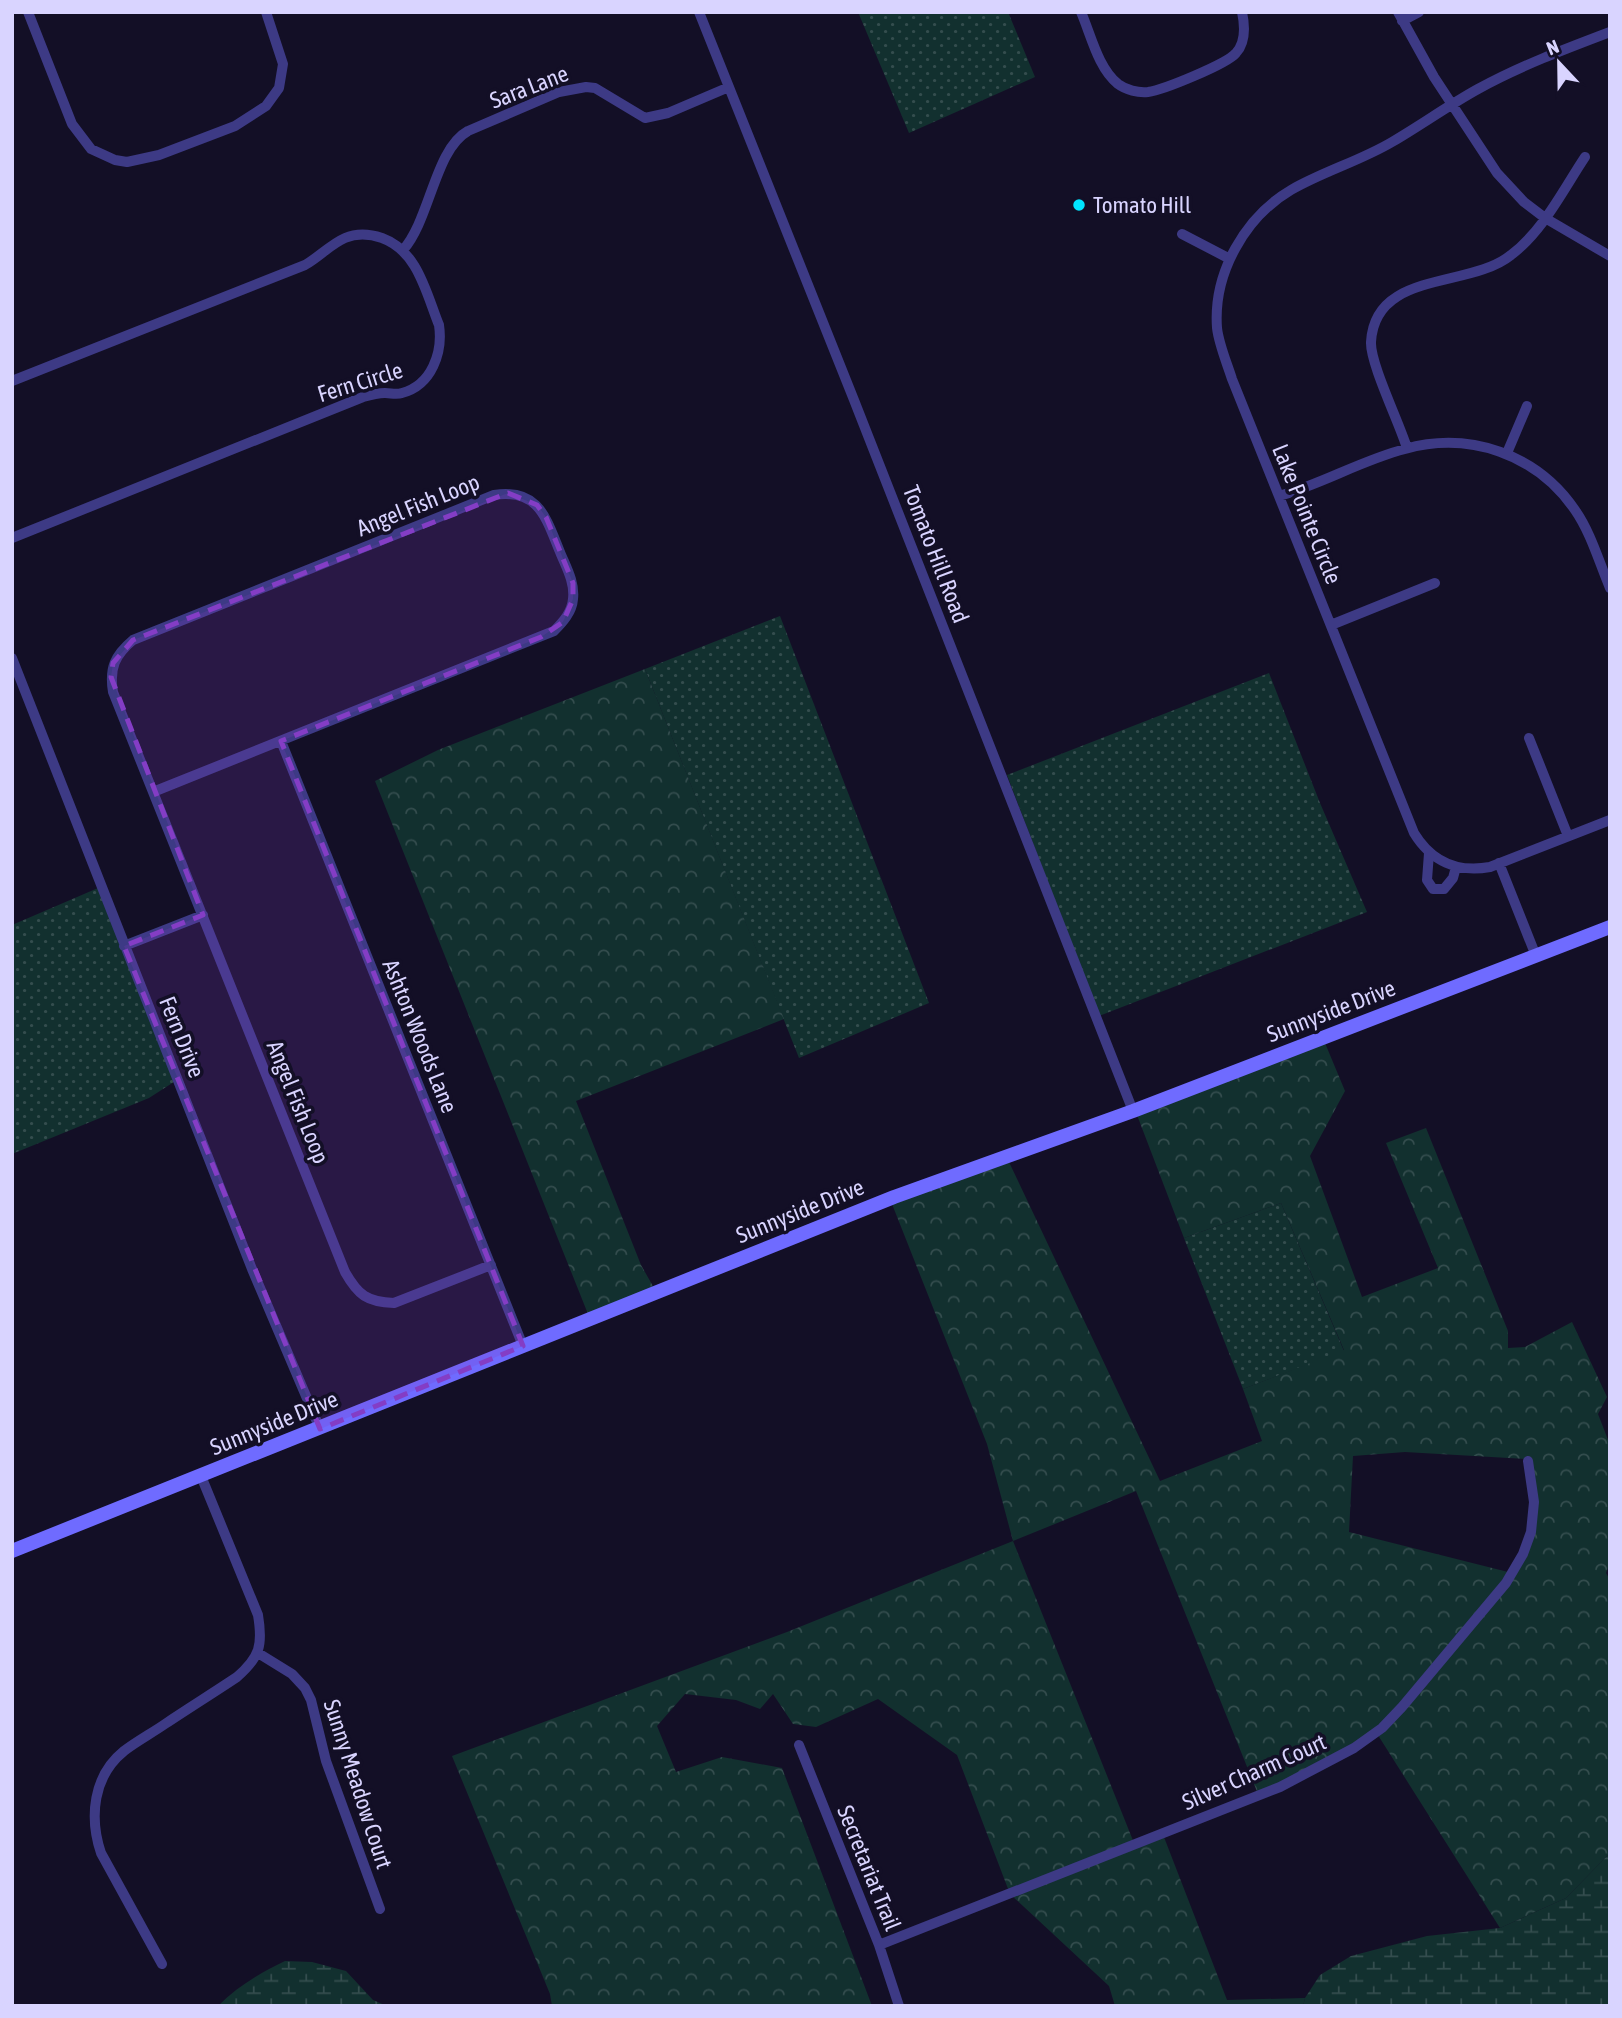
<svg xmlns="http://www.w3.org/2000/svg" width="1622" height="2018" viewBox="0 0 1622 2018" font-family="'Asap Condensed',sans-serif">
  <defs>
    <pattern id="grass-dots" width="8" height="8" patternUnits="userSpaceOnUse" patternTransform="scale(1.75)"><rect width="8" height="8" fill="#12302f"/><path d="M2 2h.1M6 6h.1" fill="none" stroke="#344d4e" stroke-width="1.8" stroke-linecap="round"/></pattern>
    <pattern id="forest-crowns" width="20" height="18" patternUnits="userSpaceOnUse" patternTransform="scale(1.75)"><rect width="20" height="18" fill="#12302f"/><path d="M2 6a3 3 0 1 1 6 0M12 15a3 3 0 1 1 6 0" fill="none" stroke="#344d4e"/></pattern>
    <pattern id="wetland-marsh" width="20" height="14" patternUnits="userSpaceOnUse" patternTransform="scale(1.75)"><rect width="20" height="14" fill="#12302f"/><path d="M1 5h8M5 5V1M11 12h8M15 12V8" fill="none" stroke="#344d4e"/></pattern>
  </defs>
  <rect width="100%" height="100%" fill="#130f26"/>
  <!-- grass -->
  <path fill="url(#grass-dots)" d="M858,12H1008L1035,77L909,133Z
    M780,616L929,1003L799,1058L645,669Z
    M1269,673L1320,803L1367,912L1099,1016L1007,775Z
    M98,888L177,1080L149,1098L12,1154V925Z
    M1281,1203L1344,1351L1243,1389L1184,1238Z"/>
  <!-- forest -->
  <path fill="url(#forest-crowns)" fill-rule="evenodd" d="M645,669L784,1019L576,1101L641,1265L654,1288L588,1314L375,781L438,750Z
    M1325,1043L1345,1091L1310,1156L1362,1297L1438,1268L1386,1143L1426,1128L1508,1331V1348L1525,1347L1572,1322L1607,1397L1598,1414L1610,1445V1563L1606,1573L1610,1580V1853L1566,1898L1500,1928L1376,1732L1258,1794L1136,1491L1013,1541L1134,1843L1162,1832L1227,2000L1305,1998L1303,2006H1115L1109,1986L1010,1894L957,1755L878,1699L816,1727L793,1724L773,1694L760,1709L736,1700L685,1694L657,1726L676,1772L722,1757L782,1768L872,2006H552L550,1994L452,1756L787,1632L1013,1541L987,1444L892,1204L1009,1162L1160,1481L1262,1441L1243,1389L1344,1350L1281,1203L1184,1238L1137,1115ZM1405,1452L1527,1459L1530,1490V1534L1512,1573L1349,1532L1353,1456Z"/>
  <!-- wetland -->
  <path fill="url(#wetland-marsh)" d="M1610,1853V2006H1303L1305,1998L1320,1975L1351,1956L1427,1936L1500,1928L1566,1898Z
    M285,1961L312,1962L346,1971L373,2000L387,2006H218C238,1986 260,1973 285,1961Z"/>
  <g fill="none" stroke-linecap="round" stroke-linejoin="round">
    <!-- street -->
    <path stroke="#3d3a85" stroke-width="10" d="M28,12L72,124L91,149L115,160L127,162L159,155L235,126L266,106L279,88L283,64L266,12
      M699,12L854,400L1133,1111
      M1081,12C1091,35 1098,68 1118,84C1126,90 1138,93 1148,92C1163,90 1227,64 1236,53C1246,42 1245,26 1242,12
      M1398,12L1434,77L1497,173L1524,202L1545,218L1610,256
      M1402,21L1419,12
      M1610,32C1565,49 1520,66 1478,89C1449,105 1421,125 1392,142C1360,161 1324,171 1291,190C1245,217 1213,273 1217,328C1219,345 1227,363 1232,379L1414,833C1431,861 1457,873 1490,867L1610,820
      M1182,234L1230,259
      M403,250C430,220 435,149 468,131L559,92L586,87L595,88L645,118L668,113L729,87
      M12,381L305,265C319,257 331,244 345,238C357,233 370,234 382,238C418,251 426,293 439,325C443,352 432,385 402,393C396,395 391,393 385,393C377,393 370,395 363,397L12,538
      M1407,448C1399,422 1370,363 1371,342C1375,270 1469,289 1511,255C1543,231 1563,190 1585,157
      M1507,453L1527,406
      M1279,496C1322,484 1362,460 1405,449C1469,431 1537,454 1575,510C1591,533 1599,562 1610,588
      M1331,625L1435,583
      M12,658L252,1269L320,1429
      M1529,738L1568,836
      M281,741L523,1346
      M153,792L554,631C563,622 572,612 573,599C575,582 566,567 560,552C546,518 539,488 494,495L133,640C115,655 109,668 113,692L345,1272C358,1295 367,1302 394,1303L491,1265
      M1429,853L1427,880L1433,889H1444L1453,878L1456,867
      M1499,863L1536,956
      M124,946L203,915
      M258,1653L292,1674L305,1688L311,1700L326,1761L380,1909
      M799,1745L879,1945L899,2006
      M879,1945L1280,1787L1354,1748L1382,1728L1402,1707L1506,1583L1523,1554L1531,1532L1534,1502L1528,1461
      M162,1964L101,1853C89,1817 93,1776 124,1751C137,1741 152,1733 165,1724C189,1708 213,1693 237,1677C260,1657 263,1645 258,1615L201,1476"/>
    <!-- secondary -->
    <path stroke="#6f6bff" stroke-width="14" d="M12,1551L894,1197L1133,1111L1610,927"/>
  </g>
  <!-- marked area -->
  <path fill="#843dc5" fill-opacity="0.2" stroke="#843dc5" stroke-width="5" stroke-dasharray="14 9" stroke-linejoin="round" d="M508,493L537,505L546,517L573,583V599L563,622L541,637L281,741L523,1346L320,1429L124,946L203,915L111,677L113,663L133,640Z"/>
  <!-- markers -->
  <circle fill="#00e5ff" stroke="#130f26" stroke-width="2.5" cx="1079" cy="205" r="7"/>
  <g text-anchor="middle" dominant-baseline="central" stroke-width="7" stroke-linejoin="round" paint-order="stroke">
    <!-- street labels -->
    <g font-size="23" fill="#d9d4ff" stroke="#130f26">
      <text transform="translate(529 87) rotate(-21)">Sara Lane</text>
      <text transform="translate(360 382) rotate(-17)">Fern Circle</text>
      <text transform="translate(418 505) rotate(-22)">Angel Fish Loop</text>
      <text transform="translate(1307 514) rotate(68)">Lake Pointe Circle</text>
      <text transform="translate(936 554) rotate(69)">Tomato Hill Road</text>
      <text transform="translate(1331 1011) rotate(-21)">Sunnyside Drive</text>
      <text transform="translate(420 1036) rotate(68)">Ashton Woods Lane</text>
      <text transform="translate(182 1037) rotate(68)">Fern Drive</text>
      <text transform="translate(298 1102) rotate(68)">Angel Fish Loop</text>
      <text transform="translate(800 1211) rotate(-22)">Sunnyside Drive</text>
      <text transform="translate(274 1423) rotate(-22)">Sunnyside Drive</text>
      <text transform="translate(1254 1772) rotate(-24)">Silver Charm Court</text>
      <text transform="translate(358 1784) rotate(72)">Sunny Meadow Court</text>
      <text transform="translate(869 1868) rotate(68)">Secretariat Trail</text>
    </g>
    <!-- poi labels -->
    <g font-size="23" fill="#d9d4ff" stroke="#130f26" text-anchor="start">
      <text x="1093" y="205">Tomato Hill</text>
    </g>
  </g>
  <!-- border -->
  <rect width="1622" height="2018" fill="none" stroke="#d9d4ff" stroke-width="28"/>
  <!-- north arrow -->
  <g transform="translate(1559 63) rotate(338)" stroke="#130f26" stroke-width="5" paint-order="stroke">
  <path d="M0-5L12 26L0 18L-12 26Z" fill="#d9d4ff"/>
  <text y="-10" font-size="19" font-weight="bold" text-anchor="middle" fill="#d9d4ff">N</text>
  </g>
</svg>
